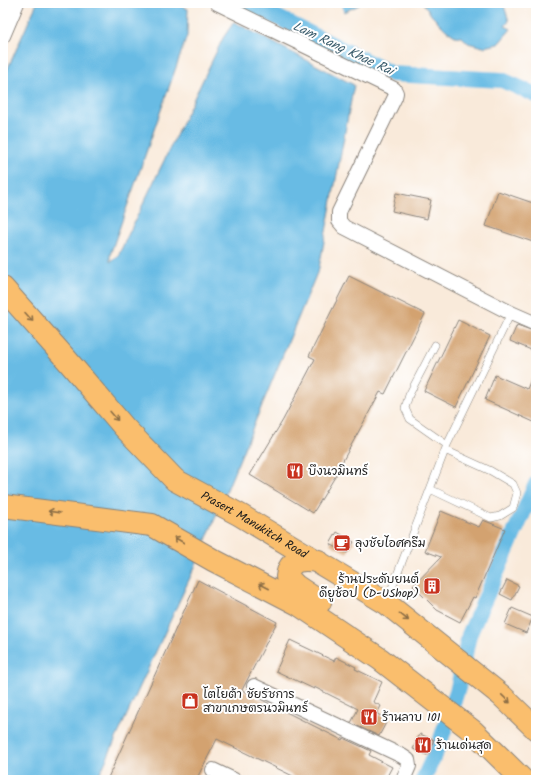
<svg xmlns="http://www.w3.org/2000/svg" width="539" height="783" viewBox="0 0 539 783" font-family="Kalam,'Playpen Sans Thai',sans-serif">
  <rect width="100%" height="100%" fill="#fff"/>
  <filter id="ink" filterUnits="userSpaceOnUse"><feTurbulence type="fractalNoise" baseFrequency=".025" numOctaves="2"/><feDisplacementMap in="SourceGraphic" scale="8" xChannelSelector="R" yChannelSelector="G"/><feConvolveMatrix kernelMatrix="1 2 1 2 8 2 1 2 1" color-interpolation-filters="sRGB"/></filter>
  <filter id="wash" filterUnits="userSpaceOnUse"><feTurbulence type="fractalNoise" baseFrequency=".012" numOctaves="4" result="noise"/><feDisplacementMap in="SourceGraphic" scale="16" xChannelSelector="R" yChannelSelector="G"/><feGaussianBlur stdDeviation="0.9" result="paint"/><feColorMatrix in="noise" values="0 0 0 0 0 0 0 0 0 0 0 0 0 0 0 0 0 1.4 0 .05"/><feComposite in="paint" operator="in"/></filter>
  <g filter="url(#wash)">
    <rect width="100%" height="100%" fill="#f9eada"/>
    <!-- water -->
    <path fill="#68bbe4" stroke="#426c80" d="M37,3H175L188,9L187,36L110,255V262L118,256L223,38L234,22L354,85L319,268L194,569L97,780H3V79Z
      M341,3H361L359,5L344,12Z
      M423,3H507L504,6L509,21L505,26L511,29L498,44L483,47L468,43L462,37L455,36L446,30L432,16Z"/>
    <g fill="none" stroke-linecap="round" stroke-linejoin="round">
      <!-- canal -->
      <path stroke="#68bbe4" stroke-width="16" d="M248,3L392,74L502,80L536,95
        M423,780L439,745L458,688L469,635L536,484"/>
    </g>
    <g id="blocks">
      <!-- building -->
      <path fill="#d3a270" d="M498,191L536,204V243L486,226Z
        M396,193L431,200L427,219L392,211Z
        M349,276L425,314L385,394L380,392L340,466L341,467L313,513L250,475L283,420L315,359L309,356Z
        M458,320L490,336L456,407L424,391Z
        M517,325L536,332V352L510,341Z
        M536,368V423L485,400L495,375L527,389Z
        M441,511L479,527L483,520L505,529L475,598L473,597L460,622L437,610L413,586L441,557L425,551Z
        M337,532L354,542L347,553L330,544Z
        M198,580L277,622L242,690L342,740L343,738L371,751L369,755L392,767L385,780H301L217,739L196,780H107Z
        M507,580L519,586L512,600L500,594Z
        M512,608L533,617L526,633L505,624Z
        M290,640L334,661L336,657L356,667L355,669L382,682L373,702L381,706L377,714L388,719L379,736L351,723L358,709L314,687V689L276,671Z
        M420,734L434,740L427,755L413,749Z"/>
    </g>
  </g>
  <g filter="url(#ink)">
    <use href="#blocks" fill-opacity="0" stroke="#8a837b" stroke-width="1"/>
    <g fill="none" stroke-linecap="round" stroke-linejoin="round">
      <!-- lane casing -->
      <g stroke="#8a837b" stroke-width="8">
        <path id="lane" d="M435,345L409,395L405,408L410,419L447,445
          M430,489L491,518L500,516L513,508L517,493L513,484L491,471L445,450
          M387,601L447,445L511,313"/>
      </g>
      <!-- street casing -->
      <g stroke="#8a837b" stroke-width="16">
        <path id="street" d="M217,3L394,89L396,93L395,97L339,212V221L344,227L511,313L536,324
          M3,36L17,3
          M254,686L402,756L408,760L409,766L403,780
          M213,770L234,780"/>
      </g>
      <!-- primary casing -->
      <g stroke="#8a837b" stroke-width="24">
        <g id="primary">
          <path id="s1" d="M3,288L67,360L124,427L175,480L240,515L386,603L502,696L536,729"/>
          <path d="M3,506L152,525L213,560L298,604L380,659L474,732L523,780"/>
          <path d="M318,561C303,559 289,558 287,577L296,586L320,602"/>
        </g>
      </g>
      <!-- lane -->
      <use href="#lane" stroke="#fff" stroke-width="7"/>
      <!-- street -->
      <use href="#street" stroke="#fff" stroke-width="14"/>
      <!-- primary -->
      <use href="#primary" stroke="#fabe6d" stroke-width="22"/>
    </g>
    <!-- one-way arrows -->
    <defs><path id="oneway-shaft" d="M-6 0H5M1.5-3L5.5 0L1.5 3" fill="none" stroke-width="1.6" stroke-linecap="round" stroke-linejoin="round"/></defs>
    <g stroke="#8b6d44">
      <use href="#oneway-shaft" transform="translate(29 317) rotate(48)"/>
      <use href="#oneway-shaft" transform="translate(114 416) rotate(50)"/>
      <use href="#oneway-shaft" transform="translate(54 512) rotate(-172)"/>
      <use href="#oneway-shaft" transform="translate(179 540) rotate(-150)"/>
      <use href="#oneway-shaft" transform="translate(264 586) rotate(-153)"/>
      <use href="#oneway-shaft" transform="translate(404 617) rotate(39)"/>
      <use href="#oneway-shaft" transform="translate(506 699) rotate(44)"/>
    </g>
  </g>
  <!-- icons -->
  <defs>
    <g id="restaurant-square" transform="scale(0.9)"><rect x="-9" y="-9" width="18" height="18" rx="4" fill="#c8321e" stroke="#fff"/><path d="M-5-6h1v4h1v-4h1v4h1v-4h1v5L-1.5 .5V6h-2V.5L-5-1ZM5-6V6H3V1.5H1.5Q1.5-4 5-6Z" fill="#fff"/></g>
    <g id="cafe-square" transform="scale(0.9)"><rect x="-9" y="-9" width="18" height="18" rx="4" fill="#c8321e" stroke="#fff"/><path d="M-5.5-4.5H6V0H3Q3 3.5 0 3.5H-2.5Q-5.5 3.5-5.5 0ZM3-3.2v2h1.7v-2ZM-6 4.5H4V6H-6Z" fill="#fff"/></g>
    <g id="building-square" transform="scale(0.9)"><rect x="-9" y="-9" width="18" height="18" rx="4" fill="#c8321e" stroke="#fff"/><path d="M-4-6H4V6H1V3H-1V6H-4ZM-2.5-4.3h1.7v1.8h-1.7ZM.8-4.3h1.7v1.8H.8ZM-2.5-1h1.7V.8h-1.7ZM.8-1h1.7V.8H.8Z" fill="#fff"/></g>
    <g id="shop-square" transform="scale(0.9)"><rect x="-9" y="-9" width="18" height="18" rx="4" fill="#c8321e" stroke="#fff"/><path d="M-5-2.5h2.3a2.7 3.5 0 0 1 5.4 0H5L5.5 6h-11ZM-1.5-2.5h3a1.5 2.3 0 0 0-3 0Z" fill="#fff"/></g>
  </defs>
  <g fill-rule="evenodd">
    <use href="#restaurant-square" x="295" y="471"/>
    <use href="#cafe-square" x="342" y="543"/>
    <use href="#building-square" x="432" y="586"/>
    <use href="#shop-square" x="190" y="701"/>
    <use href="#restaurant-square" x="369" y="717"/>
    <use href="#restaurant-square" x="423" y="745"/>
  </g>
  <g text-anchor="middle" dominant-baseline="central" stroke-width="4" stroke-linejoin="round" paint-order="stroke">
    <!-- poi labels -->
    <g font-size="12" fill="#1c1c1c" stroke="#fff" text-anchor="start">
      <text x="308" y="471">บึงนวมินทร์</text>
      <text x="355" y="543">ลุงชัยไอศครีม</text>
      <text x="419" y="579" text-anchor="end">ร้านประดับยนต์<tspan x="419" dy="14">ดียูช้อป (D-UShop)</tspan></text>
      <text x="203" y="694">โตโยต้า ชัยรัชการ<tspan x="203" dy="14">สาขาเกษตรนวมินทร์</tspan></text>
      <text x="382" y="717">ร้านลาบ 101</text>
      <text x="436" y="745">ร้านเด่นสุด</text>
    </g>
    <!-- street labels -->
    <g font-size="12" fill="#1c1c1c" stroke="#fff">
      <text stroke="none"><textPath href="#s1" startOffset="349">Prasert Manukitch Road</textPath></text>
    </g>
    <!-- water labels -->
    <g font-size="13" font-style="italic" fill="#3a5c6c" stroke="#fff">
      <text transform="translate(343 49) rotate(25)">Lam Rang Khae Rai</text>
    </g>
  </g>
  <!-- margin -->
  <rect width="539" height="783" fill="none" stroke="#fff" stroke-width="16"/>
</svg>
